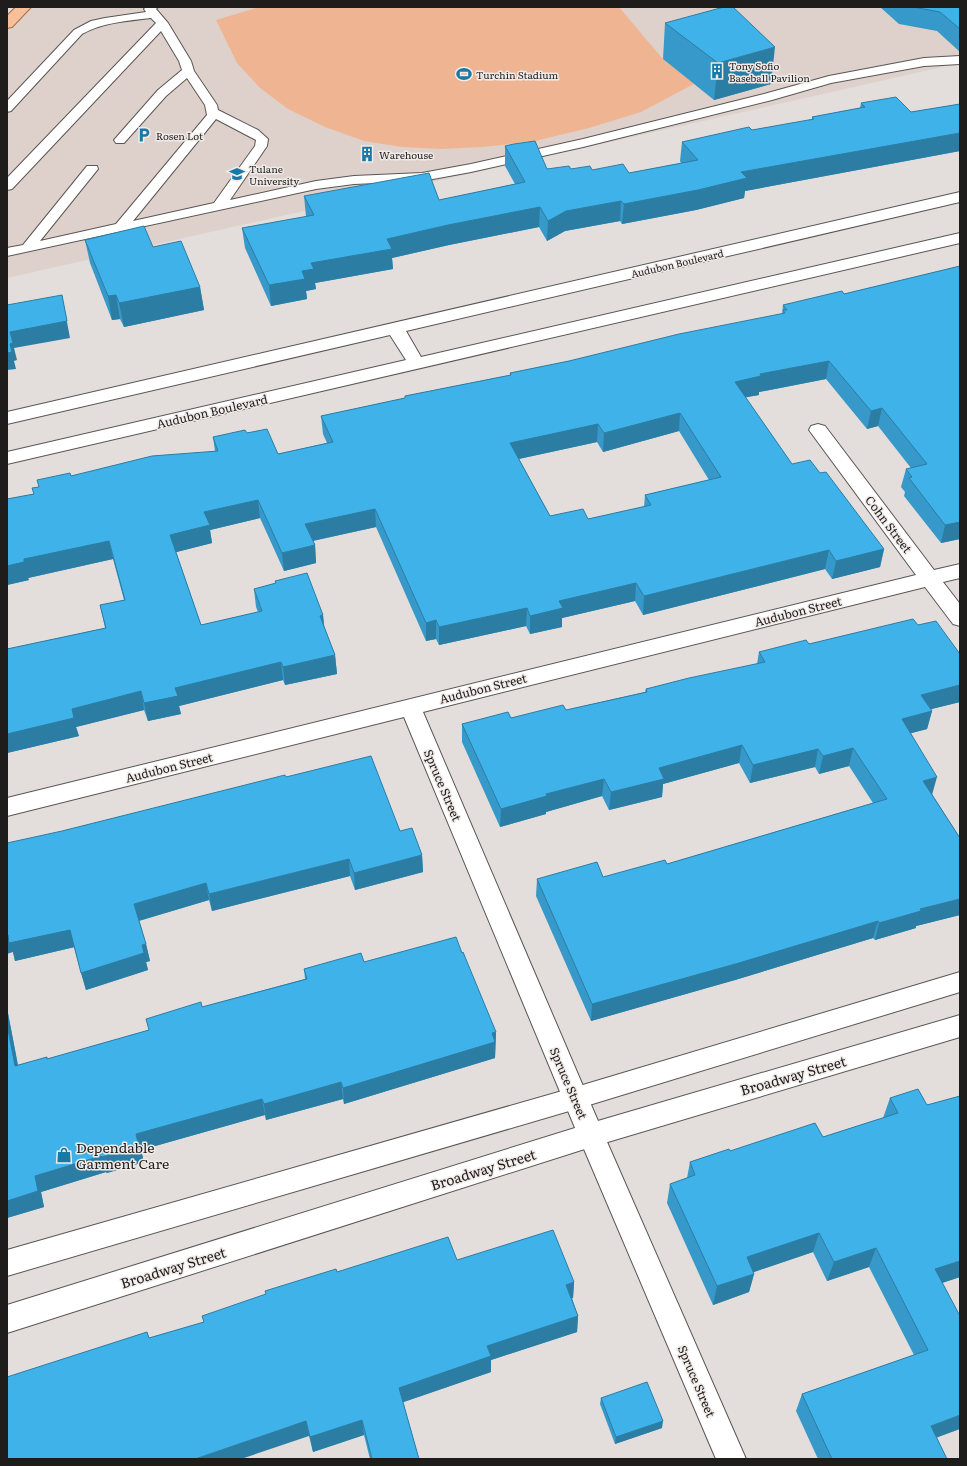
<svg xmlns="http://www.w3.org/2000/svg" width="967" height="1466" viewBox="0 0 967 1466" font-family="Literata,serif">
  <rect width="100%" height="100%" fill="#e3dedb"/>
  <!-- built -->
  <path fill="#ded1cb" d="M24,7H960V63L7,278V24Z"/>
  <!-- green -->
  <path fill="#efb593" d="M259,7H619L662,58L694,84L641,112L589,128L535,141L483,147L441,149L402,147L364,141L325,127L288,109L260,88L237,63L216,20Z"/>
  <g fill="none" stroke-linecap="round" stroke-linejoin="round">
    <!-- lane casing -->
    <g stroke="#5a5654" stroke-width="2">
      <path id="lane" d="M146,7H158L156,9L168,23L191,61L194,71L217,105L218,110L258,130L268,139L267,146L230,200L316,181L354,176L422,173L471,164L583,139L764,94L829,76L924,58L960,56V64L924,66L831,83L772,100L583,147L471,172L422,181L354,184L316,189L7,256V248L23,245L87,166H97L98,169L40,241L116,224L207,115L205,105L187,78L166,96L124,143H116L114,140L158,90L182,70L179,61L161,31L12,189L7,190V178L156,23L151,18C127,21 104,22 82,34L11,111L7,112V101L74,30L91,21L105,18L146,12L144,9ZM216,119L256,140L255,146L214,203L133,221Z"/>
    </g>
    <!-- street casing -->
    <g stroke="#5a5654" stroke-width="2">
      <path id="street" d="M960,192V202L406,331L421,357L960,233V243L7,464V452L406,360L390,335L7,424V412Z
        M818,424L825,426L934,570L960,564V578L943,582L960,604V626L953,624L925,587L423,712L604,1135L746,1459H716L578,1135L404,717L7,816V798L916,575L809,430L811,426Z"/>
    </g>
    <!-- secondary casing -->
    <g stroke="#5a5654" stroke-width="2">
      <path id="secondary" d="M960,972V992L576,1109L7,1276V1250L576,1087Z
        M960,1015V1037L591,1147L7,1333V1305L591,1123Z"/>
    </g>
    <!-- primary casing -->
    <g stroke="#a96b43" stroke-width="2">
      <path id="primary" d="M16,7H31L12,27L7,28V16Z"/>
    </g>
    <!-- lane -->
    <use href="#lane" fill="#fff" fill-rule="evenodd"/>
    <!-- street -->
    <use href="#street" fill="#fff" fill-rule="evenodd"/>
    <!-- secondary -->
    <use href="#secondary" fill="#fff" fill-rule="evenodd"/>
    <!-- primary -->
    <use href="#primary" fill="#f8bf9b" fill-rule="evenodd"/>
  </g>
  <!-- wall -->
  <path fill="#3699c9" fill-rule="evenodd" d="M880,7H960V52L937,31L899,24Z
    M665,23L771,84L714,100L663,59Z
    M861,103L911,112L960,104V151L745,191L744,198L696,210L622,224L620,221L565,231L547,241L539,227L449,245L392,258L393,269L315,283L316,289L306,291L307,299L271,306L245,248L242,228L306,217L304,196L439,200L515,184L505,166V146L547,169H571L629,173L681,163L680,161L682,142L812,120V117L860,108Z
    M85,240L153,247L200,287L204,310L124,327L120,319L112,320L90,263Z
    M960,266V539L941,543L904,496L905,492L901,487L906,469L911,468L878,426L867,429L826,379L759,392V395L745,397L792,464L820,473L884,549L880,567L832,579L825,569L643,615L635,601L562,618V627L530,634L526,626L439,645L436,639L426,641L376,527L313,541L315,545L316,563L284,571L260,518L210,530L212,543L176,552L201,625L258,612L256,607L254,589L276,583L275,581L323,615L324,628L335,655L337,674L285,685L283,680L179,706L181,714L148,721L144,710L76,727L79,736L7,753V649L105,628L100,605L124,600L113,559L28,578L29,580L7,585V499L34,494L39,487L71,476L215,451L213,437L247,433L278,454L327,443L323,434L321,416L405,398V396L510,375V373L569,361L782,314L783,305L844,294ZM679,431L709,480L645,495L644,507L588,519L550,516L519,459L597,442L603,452Z
    M918,625L960,654V702L931,709L932,711L927,729L911,733L932,794L960,838V915L916,926V928L875,940L873,938L735,980L591,1021L536,896L537,879L603,877L667,864L873,803L849,766L819,774L815,767L750,783L739,763L663,784L662,797L609,810L602,796L546,812V814L500,827L462,742V724L511,718L566,710L645,692L646,689L757,664L759,652L809,644Z
    M286,777L400,831L422,855L423,872L355,890L350,876L212,911L209,900L139,921L146,944L150,961L146,962L148,970L86,990L74,947L15,961L13,952L62,831Z
    M462,953L496,1032L495,1058L344,1104L343,1099L266,1120L265,1115L141,1150L144,1162L107,1173L106,1172L41,1192L44,1207L7,1218V1008L18,1065L48,1059L149,1030L202,1007L305,979L304,969L364,962Z
    M960,1096V1277L942,1283L936,1438L947,1459H818L796,1411L802,1394L914,1355L869,1267L827,1281L813,1252L754,1272V1274L749,1292L713,1305L667,1203L670,1184L687,1178L690,1162L730,1151L823,1137L883,1118L890,1098L927,1105Z
    M457,1260L574,1282L573,1298H572L578,1316L577,1332L491,1360V1372L403,1402L419,1459H370L364,1435L313,1452L309,1436L149,1338L204,1322L337,1272Z
    M601,1398L662,1428L615,1444L600,1404Z"/>
  <!-- shaded-wall -->
  <path fill="#2c7da4" d="M775,47L771,84L714,100L718,63Z
    M960,133V151L745,191L744,198L696,210L622,224L624,204L741,172Z
    M621,201L620,221L565,231L547,241L548,221L566,211Z
    M540,207L539,227L449,245L392,258L393,269L315,283L316,289L306,291L307,299L271,306L269,285L302,271L311,263L387,239L448,225Z
    M200,287L204,310L124,327L119,303Z
    M62,295L70,338L14,348L17,360L14,361L16,369L7,370V353L10,332Z
    M116,295L120,319L112,320L108,296Z
    M829,361L826,379L759,392V395L732,400L735,382L760,374Z
    M882,408L878,426L867,429L871,411Z
    M680,413L679,431L603,452L604,433Z
    M598,424L597,442L509,461L510,443Z
    M258,500L260,518L210,530L212,543L173,553L170,535L204,512Z
    M375,509L376,527L307,542L305,524Z
    M960,522V539L941,543L945,525Z
    M109,541L113,559L28,578L29,580L7,585V566L24,559Z
    M315,545L316,563L284,571L282,553Z
    M884,549L880,567L832,579L836,561Z
    M829,550L825,569L643,615L644,596Z
    M636,583L635,601L562,618V627L530,634V616L559,601Z
    M527,608L526,626L439,645V627Z
    M323,615L325,634L320,616Z
    M436,620V639L426,641V623Z
    M335,655L337,674L285,685L283,667Z
    M281,662L283,680L179,706L181,714L148,721L144,703L175,688Z
    M960,685V702L916,713L921,695Z
    M141,691L144,710L76,727L79,736L7,753V734L72,709Z
    M932,711L927,729L897,737L902,719Z
    M742,745L739,763L663,784L662,797L609,810L611,792L659,768Z
    M853,748L849,766L819,774L823,756Z
    M818,749L815,767L750,783L753,765Z
    M937,777L932,795L923,781Z
    M604,779L602,796L546,812V814L500,827L501,809L546,794Z
    M422,855L423,872L355,890L354,873Z
    M349,859L350,876L212,911L209,894Z
    M206,883L209,900L138,921L134,904Z
    M960,899V915L916,926V928L875,940L879,923L920,909Z
    M878,921L873,938L735,980L591,1021L592,1004Z
    M70,930L75,947L15,961L13,952L7,954V935Z
    M146,944L150,961L146,962L148,970L86,990L81,973Z
    M7,1008L21,1082L15,1066L7,1024Z
    M496,1032L495,1058L344,1104L343,1088Z
    M341,1082L343,1099L266,1120L264,1104Z
    M262,1099L265,1115L141,1150L144,1162L107,1173L106,1172L41,1192L44,1207L7,1218V1201L35,1176L136,1134Z
    M819,1233L813,1252L742,1276L747,1257Z
    M876,1248L869,1267L827,1281L834,1262Z
    M960,1261V1277L927,1288L935,1269Z
    M754,1274L749,1292L713,1305L717,1286Z
    M574,1282L573,1298L565,1301L566,1285Z
    M578,1316L577,1332L491,1360V1372L401,1403L399,1388L487,1346Z
    M960,1415V1429L922,1443L931,1426Z
    M362,1420L364,1435L313,1452L310,1437Z
    M306,1421L309,1436L241,1459H195Z
    M663,1421L662,1428L615,1444L616,1437Z"/>
  <!-- building -->
  <path fill="#3fb2ea" stroke="#2c7da4" fill-rule="evenodd" d="M724,7H733L775,47L718,63L665,23Z
    M913,7H960V29L940,12Z
    M896,97L911,112L960,104V133L741,172L747,178L698,190L624,204L621,201L566,211L548,221L540,207L448,225L387,239L392,249L311,263L314,269L302,271L305,279L269,285L242,228L314,215L304,196L429,173L439,200L525,182L505,146L514,144L535,141L547,169L569,166L571,169L590,166L592,170L623,164L629,173L698,160L682,142L749,127L752,130L814,119L812,117L865,107L861,103Z
    M144,226L153,247L181,241L200,287L119,303L116,295L108,296L85,240Z
    M960,266V522L945,525L909,478L912,477L906,469L927,464L882,408L871,411L829,361L760,374L761,376L735,382L792,464L810,460L820,473L826,472L884,549L836,561L829,550L644,596L636,583L559,601L563,608L530,616L527,608L439,627L436,620L426,623L375,509L305,524L315,545L282,553L258,500L204,512L210,525L170,535L201,625L262,611L254,589L276,583L275,581L307,573L323,615L320,616L335,655L283,667L281,662L175,688L178,696L144,703L141,691L72,709L74,718L7,734V649L106,628L100,605L125,600L109,541L24,559V562L7,566V499L34,494L32,488L39,487L37,480L70,473L71,476L152,456L218,451L213,437L245,430L247,433L267,429L278,454L333,442L321,416L405,398V396L511,375L510,373L569,361L679,334L785,313L783,310H787L783,305L842,291L844,294ZM680,413L721,477L645,495L651,505L588,519L583,509L550,516L510,443L598,424L604,433Z
    M62,295L67,321L10,332L13,343L10,344L12,352L7,353V305Z
    M913,619L918,625L936,621L960,654V685L921,695L932,711L902,719L937,777L923,781L960,838V899L920,909L921,911L879,923L878,921L739,963L592,1004L537,879L597,862L603,877L665,860L667,864L887,799L853,748L823,756L818,749L753,765L742,745L659,768L664,779L611,792L604,779L546,794L547,796L501,809L462,724L508,712L511,718L563,705L566,710L647,692L646,689L689,678L765,662L759,652L806,640L809,644Z
    M371,756L400,831L412,828L422,855L354,873L349,859L209,894L206,883L134,904L146,944L142,945L144,953L81,973L70,930L9,943L8,935H7V843L62,831L285,775L286,777Z
    M456,937L462,953L463,952L496,1032L492,1033L495,1042L343,1088L341,1082L264,1104L262,1099L136,1134L139,1147L102,1157L101,1156L35,1176L38,1191L7,1201V1024L15,1066L47,1057V1059L149,1030L146,1019L201,1002L202,1007L307,979L304,969L361,953L364,962Z
    M918,1089L927,1105L960,1096V1261L935,1269L960,1316V1415L931,1426L947,1459H832L802,1394L928,1350L876,1248L834,1262L819,1233L747,1257L754,1274L717,1286L670,1184L695,1175L690,1162L729,1149L730,1151L815,1123L823,1137L898,1113L890,1098Z
    M553,1230L574,1282L566,1285L578,1316L487,1346L491,1356L399,1388L419,1459H372L362,1420L310,1437L306,1421L195,1459H7V1377L147,1332L149,1338L204,1322L202,1316L266,1294L265,1291L336,1269L337,1272L448,1237L457,1260Z
    M647,1382L663,1421L616,1437L601,1398Z"/>
  <!-- icons -->
  <defs>
    <g id="building-bare" transform="scale(1.2)"><path d="M-4-6H4V6H1V3H-1V6H-4ZM-2.5-4.3h1.7v1.8h-1.7ZM.8-4.3h1.7v1.8H.8ZM-2.5-1h1.7V.8h-1.7ZM.8-1h1.7V.8H.8Z" fill="#177aa6" stroke="#f0ebe8" stroke-width="2.5" paint-order="stroke"/></g>
    <g id="stadium-bare" transform="scale(1.2)"><path d="M0-5a6.5 5 0 1 0 0 10a6.5 5 0 1 0 0-10ZM-3.5-1.8h7v3.6h-7Z" fill="#177aa6" stroke="#f0ebe8" stroke-width="2.5" paint-order="stroke"/></g>
    <g id="parking-bare" transform="scale(1.2)"><path d="M-3.5-5.5H1a3.5 3.5 0 0 1 0 7H-1V5.5H-3.5ZM-1-3.4V-.6H.8a1.4 1.4 0 0 0 0-2.8Z" fill="#177aa6" stroke="#f0ebe8" stroke-width="2.5" paint-order="stroke"/></g>
    <g id="university-bare" transform="scale(1.2)"><path d="M0-5L7-2L0 1L-7-2ZM-4 1L0 2.5L4 1V4Q0 6-4 4Z" fill="#177aa6" stroke="#f0ebe8" stroke-width="2.5" paint-order="stroke"/></g>
    <g id="shop-bare" transform="scale(1.2)"><path d="M-5-2.5h2.3a2.7 3.5 0 0 1 5.4 0H5L5.5 6h-11ZM-1.5-2.5h3a1.5 2.3 0 0 0-3 0Z" fill="#177aa6" stroke="#f0ebe8" stroke-width="2.5" paint-order="stroke"/></g>
  </defs>
  <g fill-rule="evenodd">
    <use href="#building-bare" x="717" y="71"/>
    <use href="#stadium-bare" x="464" y="74"/>
    <use href="#parking-bare" x="144" y="135"/>
    <use href="#building-bare" x="367" y="154"/>
    <use href="#university-bare" x="237" y="174"/>
    <use href="#shop-bare" x="64" y="1155"/>
  </g>
  <g text-anchor="middle" dominant-baseline="central" stroke-width="3" stroke-linejoin="round" paint-order="stroke">
    <!-- far-poi labels -->
    <g font-size="10" fill="#1f1d1c" stroke="#f0ebe8" text-anchor="start">
      <text x="729" y="65">Tony Sofio<tspan x="729" dy="12">Baseball Pavilion</tspan></text>
      <text x="476" y="74">Turchin Stadium</text>
      <text x="156" y="135">Rosen Lot</text>
      <text x="379" y="154">Warehouse</text>
      <text x="249" y="168">Tulane<tspan x="249" dy="12">University</tspan></text>
    </g>
    <!-- far-street labels -->
    <g font-size="10" fill="#1f1d1c" stroke="#f0ebe8">
      <text transform="translate(677 263) rotate(-13)">Audubon Boulevard</text>
    </g>
    <!-- street labels -->
    <g font-size="12" fill="#1f1d1c" stroke="#f0ebe8">
      <text transform="translate(212 411) rotate(-13)">Audubon Boulevard</text>
      <text transform="translate(889 524) rotate(53)">Cohn Street</text>
      <text transform="translate(798 611) rotate(-14)">Audubon Street</text>
      <text transform="translate(483 688) rotate(-14)">Audubon Street</text>
      <text transform="translate(169 767) rotate(-14)">Audubon Street</text>
      <text transform="translate(443 785) rotate(67)">Spruce Street</text>
      <text transform="translate(569 1083) rotate(67)">Spruce Street</text>
      <text transform="translate(697 1381) rotate(67)">Spruce Street</text>
    </g>
    <!-- near-street labels -->
    <g font-size="14" fill="#1f1d1c" stroke="#f0ebe8">
      <text transform="translate(793 1075) rotate(-16)">Broadway Street</text>
      <text transform="translate(483 1169) rotate(-17)">Broadway Street</text>
      <text transform="translate(173 1267) rotate(-17)">Broadway Street</text>
    </g>
    <!-- near-poi labels -->
    <g font-size="14" fill="#1f1d1c" stroke="#f0ebe8" text-anchor="start">
      <text x="76" y="1147">Dependable<tspan x="76" dy="16">Garment Care</tspan></text>
    </g>
  </g>
  <!-- border -->
  <rect width="967" height="1466" fill="none" stroke="#1f1d1c" stroke-width="16"/>
</svg>
